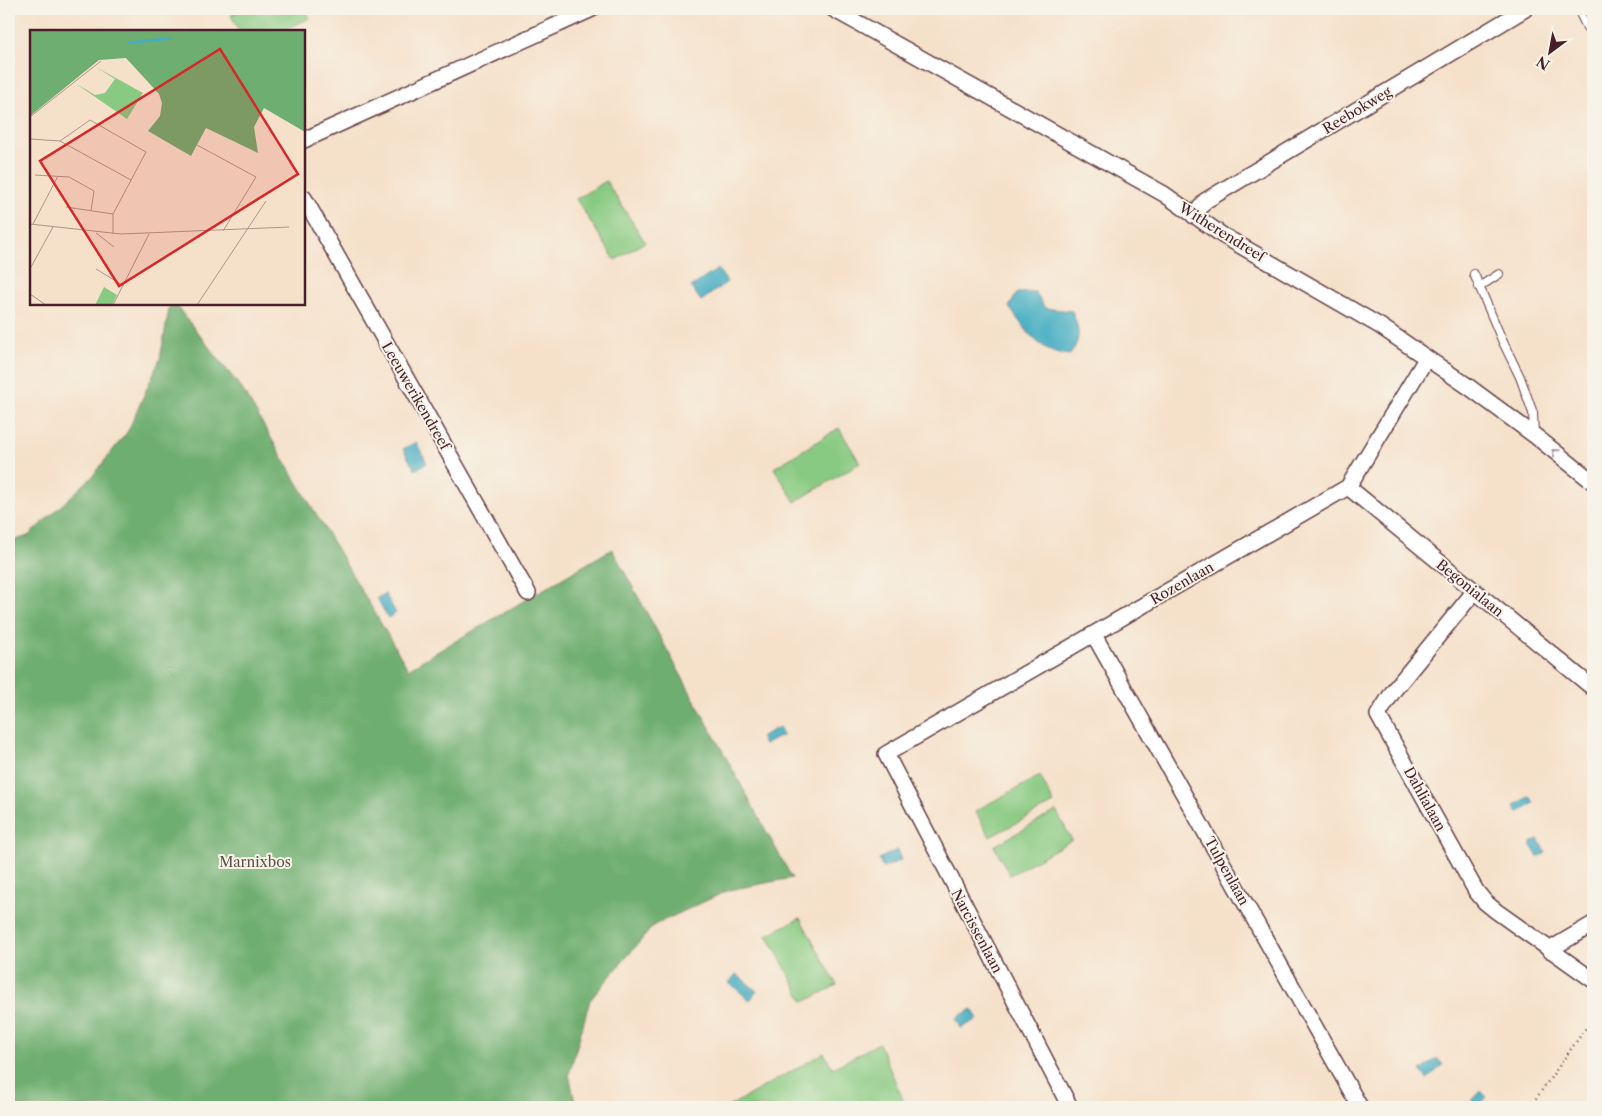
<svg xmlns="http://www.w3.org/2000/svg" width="1602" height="1116" viewBox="0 0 1602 1116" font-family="'Libre Caslon Text',serif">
  <rect width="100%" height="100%" fill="#f7f3e8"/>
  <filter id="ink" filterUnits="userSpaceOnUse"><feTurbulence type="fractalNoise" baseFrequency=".02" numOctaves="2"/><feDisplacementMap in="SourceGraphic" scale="10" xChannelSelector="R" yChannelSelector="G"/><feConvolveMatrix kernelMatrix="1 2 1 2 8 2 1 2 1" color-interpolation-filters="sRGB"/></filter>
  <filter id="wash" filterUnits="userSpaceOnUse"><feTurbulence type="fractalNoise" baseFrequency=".0096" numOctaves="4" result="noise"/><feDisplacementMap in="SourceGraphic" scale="20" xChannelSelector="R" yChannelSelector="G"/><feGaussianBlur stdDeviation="1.12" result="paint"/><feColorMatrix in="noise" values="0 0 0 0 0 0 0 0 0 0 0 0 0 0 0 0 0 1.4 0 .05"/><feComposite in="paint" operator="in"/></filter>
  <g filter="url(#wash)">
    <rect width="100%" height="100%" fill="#f5e1ca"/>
    <!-- green -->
    <path fill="#89ca82" stroke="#6a7456" d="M245,9H305L310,18L282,31H239L231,15Z
      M606,181L645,242L615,260L576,199Z
      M839,428L860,463L795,502L774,468Z
      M1040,776L1054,803L990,837L975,811Z
      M1056,811L1072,840L1010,875L994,846Z
      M800,918L837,985L804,1002L767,935Z
      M879,1043L906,1107H728L824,1053L833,1068Z"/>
    <!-- forest -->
    <path fill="#6eae70" stroke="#5c664e" d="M170,304H175L242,389L408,669L612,549L792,878L729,890L654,925L590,1000L569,1074L576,1107H9V542L28,536L91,478L128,431L160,359Z"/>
    <!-- water -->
    <path fill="#44adc3" stroke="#476677" d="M718,269L727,282L701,301L691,287Z
      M1035,292L1045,308L1072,311C1079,330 1082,337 1070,355C1039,353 1026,330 1009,307L1017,293Z
      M416,442L427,463L415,470L403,449Z
      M385,594L396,613L388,618L377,598Z
      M779,727L783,735L764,745L760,737Z
      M1530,796L1534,803L1518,813L1514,806Z
      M1538,839L1546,853L1538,857L1530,844Z
      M897,850L901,860L883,868L879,859Z
      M736,974L757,991L750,1000L729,983Z
      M972,1009L978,1019L961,1028L956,1018Z
      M1437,1058L1443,1065L1427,1079L1421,1071Z
      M1481,1091L1487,1097L1478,1107H1471L1468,1105Z"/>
  </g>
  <g filter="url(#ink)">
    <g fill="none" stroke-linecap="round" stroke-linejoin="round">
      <!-- service casing -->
      <g stroke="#643c43" stroke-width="10">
        <path id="service" d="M1578,9L1593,40
          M1474,274L1502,340L1520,377L1533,413L1534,435
          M1479,287L1499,274"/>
      </g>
      <!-- minor casing -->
      <g stroke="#643c43" stroke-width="18">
        <path id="minor" d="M833,9L1164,194L1222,235L1380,326L1469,387L1534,435L1593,482
          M304,140L592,9
          M304,198L528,593
          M1194,216L1205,201L1525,9
          M1348,487L1593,688
          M1474,592L1394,690L1378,715L1476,891L1485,902L1496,911L1593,980
          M1094,635L1360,1107
          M1549,950L1593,924
          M1070,1107L886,754L1348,487L1426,359"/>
      </g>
      <!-- path -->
      <path stroke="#643c43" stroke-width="2.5" stroke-dasharray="1 4" stroke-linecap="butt" d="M1530,1107L1593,1018"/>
      <!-- service -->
      <use href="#service" stroke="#fff" stroke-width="8"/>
      <!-- minor -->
      <use href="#minor" stroke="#fff" stroke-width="15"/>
    </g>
    <!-- one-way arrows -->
    <defs><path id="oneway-chevron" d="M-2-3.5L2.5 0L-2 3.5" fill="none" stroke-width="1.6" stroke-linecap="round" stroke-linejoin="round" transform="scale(1.25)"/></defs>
    <use stroke="#ae9aa0" href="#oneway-chevron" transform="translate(1555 452) rotate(-141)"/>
  </g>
  <g text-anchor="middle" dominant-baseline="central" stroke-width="4" stroke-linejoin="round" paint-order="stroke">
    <!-- street labels -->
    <g font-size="14" fill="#4a1f2b" stroke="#f7f3e8">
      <text transform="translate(1357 110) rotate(-31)">Reebokweg</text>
      <text transform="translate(1222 232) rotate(32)">Witherendreef</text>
      <text transform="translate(416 396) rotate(60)">Leeuwerikendreef</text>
      <text transform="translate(1182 583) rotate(-30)">Rozenlaan</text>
      <text transform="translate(1470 588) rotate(39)">Begonialaan</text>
      <text transform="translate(1425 799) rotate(61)">Dahlialaan</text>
      <text transform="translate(1227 871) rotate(61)">Tulpenlaan</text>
      <text transform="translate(977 931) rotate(62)">Narcissenlaan</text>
    </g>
    <!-- park labels -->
    <g font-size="14" fill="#5d5245" stroke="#f7f3e8">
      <text x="255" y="862">Marnixbos</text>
    </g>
  </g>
  <!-- overview -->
  <g transform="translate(30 30)">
    <rect width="275" height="275" fill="#f5e1ca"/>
    <path d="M66,37L113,63L97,89L45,53L65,65L75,63L85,49ZM74,257L87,265L82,275H65Z" fill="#89ca82"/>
    <path d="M0,0H275V102L234,78L224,97L228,123L176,98L161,126L118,101L130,86L132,73L129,64L96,28L69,30L0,86Z" fill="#6eae70"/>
    <path fill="none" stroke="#44adc3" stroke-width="2.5" d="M98,13L142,8"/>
    <path fill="none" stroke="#b1938a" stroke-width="1" d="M0,87L71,31M0,109L30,111L101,150M30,111L60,90L116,122L83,184V204M167,115L226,147L193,201M5,145L39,147L64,161L61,181M36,177L83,184M0,194L91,204L259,197M3,194L28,146M66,203L84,217M1,237L23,197M66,239L94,256M0,264L16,275M83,275L119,204M167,275L236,171"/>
    <path fill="#d62828" fill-opacity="0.15" stroke="#d62828" stroke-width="2.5" d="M190,19L268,144L89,256L10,131Z"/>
    <rect width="275" height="275" fill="none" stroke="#4a1f2b" stroke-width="2.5"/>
  </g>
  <!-- margin -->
  <rect width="1602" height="1116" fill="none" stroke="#f7f3e8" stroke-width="30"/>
  <!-- north arrow -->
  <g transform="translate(1550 52) rotate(212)" stroke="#f7f3e8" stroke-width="4" paint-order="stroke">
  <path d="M0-4L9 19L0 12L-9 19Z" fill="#4a1f2b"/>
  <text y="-8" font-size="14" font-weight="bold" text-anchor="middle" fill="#4a1f2b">N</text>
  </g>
</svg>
